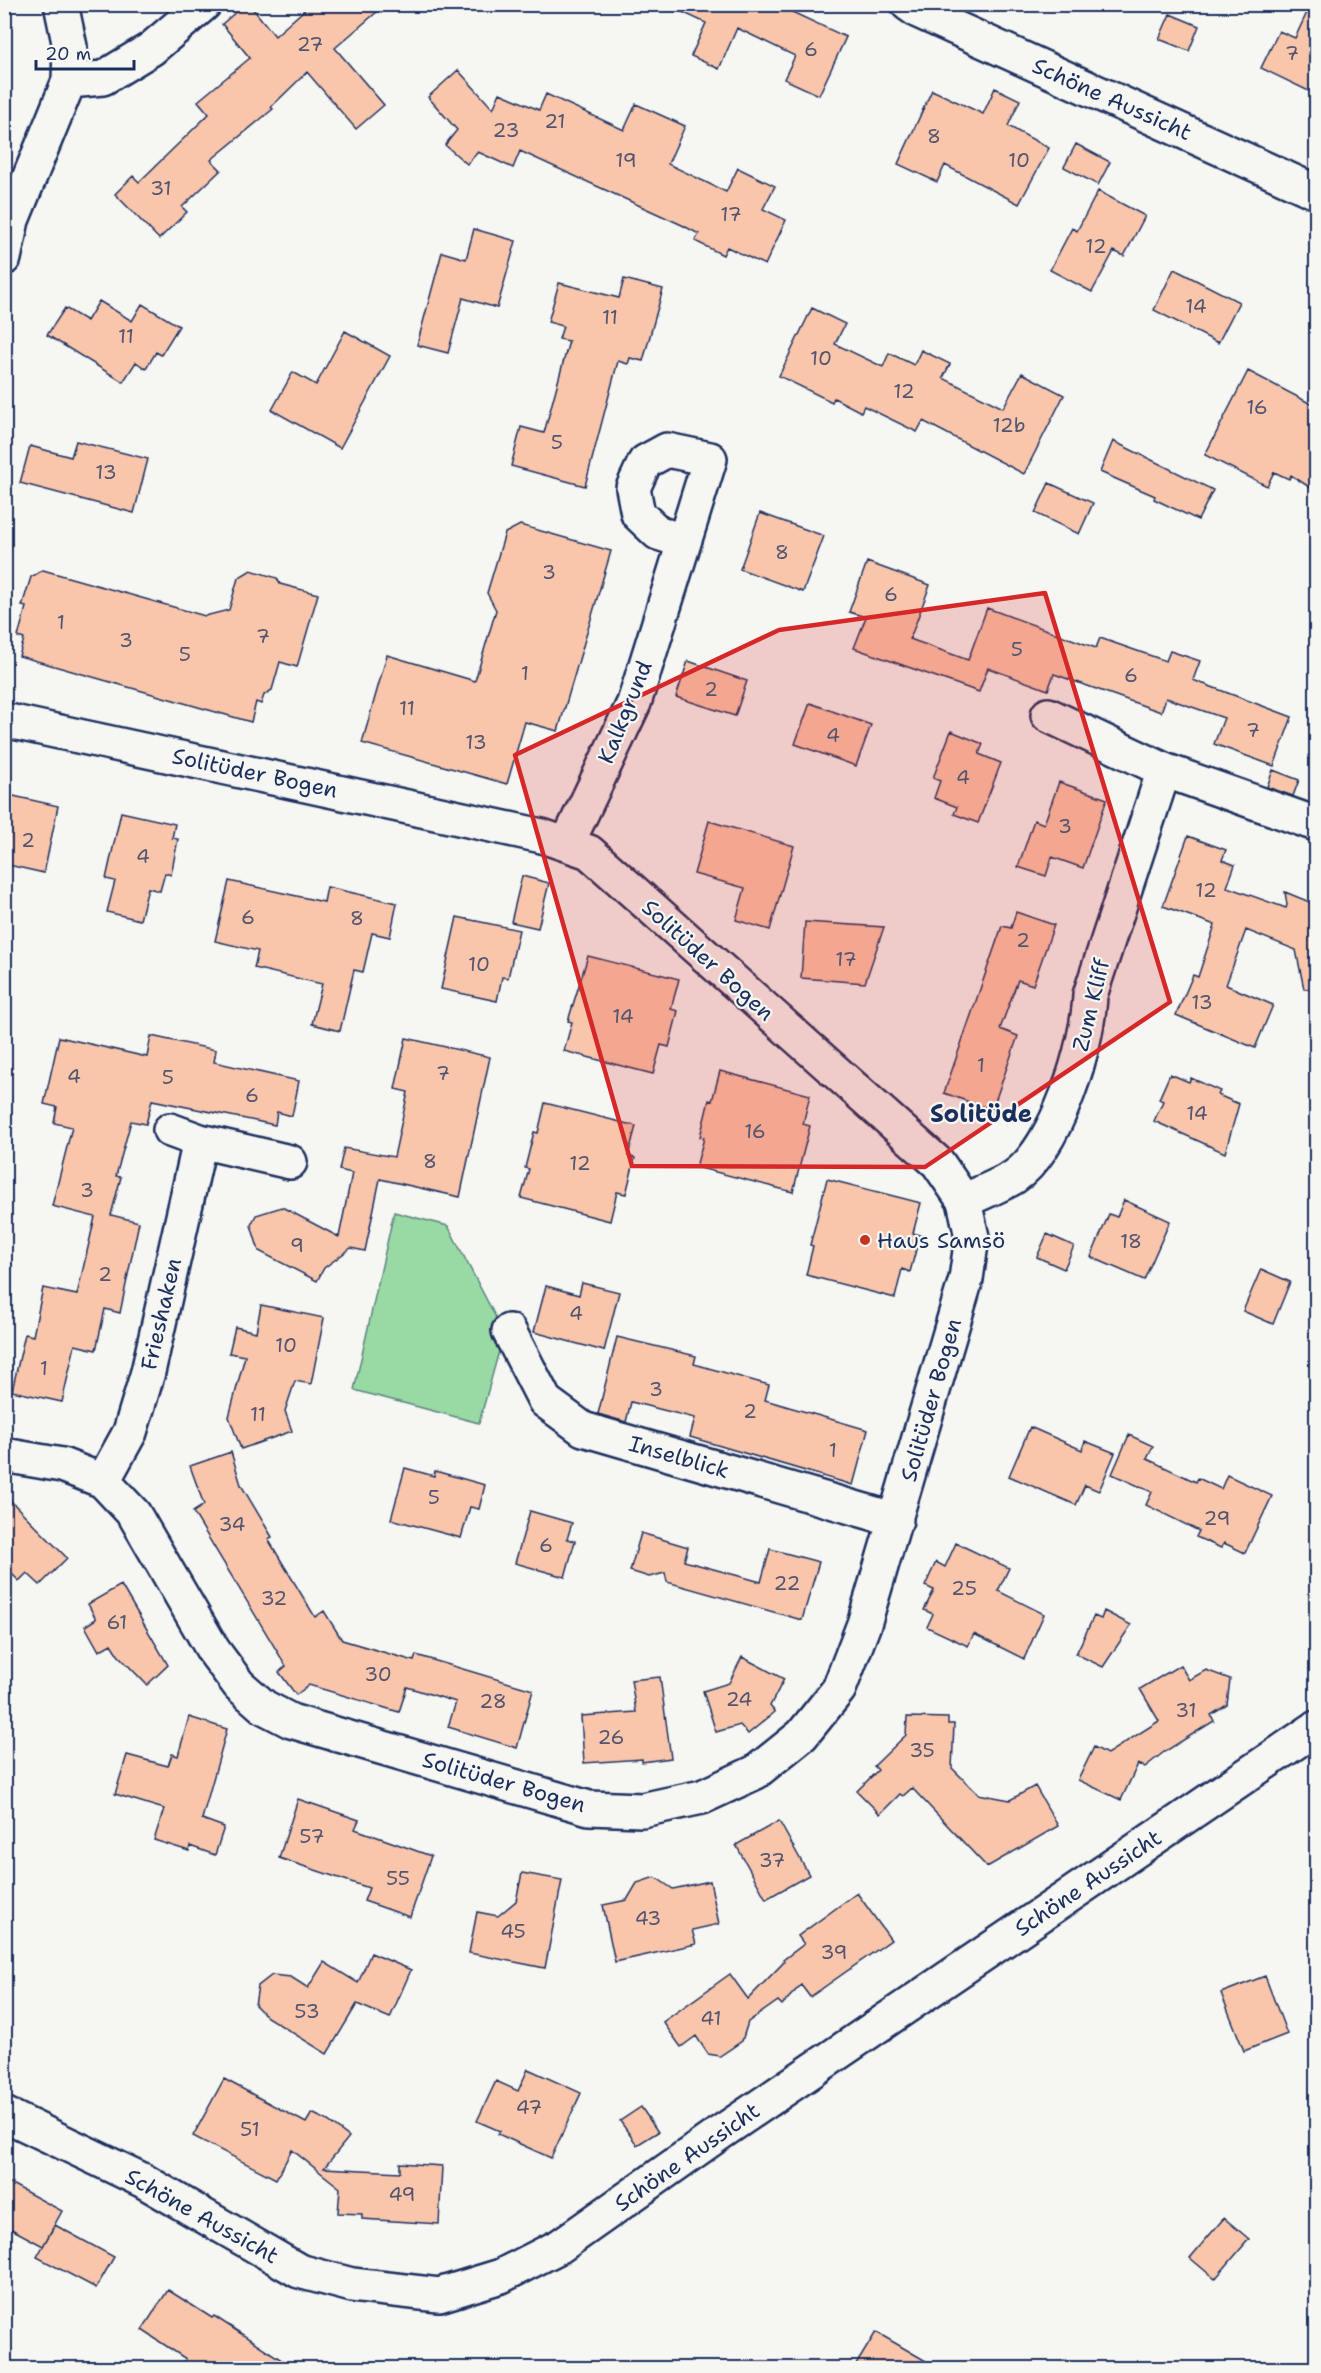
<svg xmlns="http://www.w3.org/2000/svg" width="1321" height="2373" viewBox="0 0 1321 2373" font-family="'Shantell Sans',sans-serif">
  <rect width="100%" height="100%" fill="#f6f6f2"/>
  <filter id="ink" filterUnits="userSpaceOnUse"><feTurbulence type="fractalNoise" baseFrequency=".0167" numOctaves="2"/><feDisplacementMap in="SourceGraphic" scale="12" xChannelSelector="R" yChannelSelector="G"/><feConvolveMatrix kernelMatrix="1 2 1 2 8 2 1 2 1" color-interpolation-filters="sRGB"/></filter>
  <g filter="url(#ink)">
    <!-- green -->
    <path fill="#99daa4" stroke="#5a8481" stroke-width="1.5" d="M394,1212L448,1226L504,1333L479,1423L354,1390Z"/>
    <!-- building -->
    <path fill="#fac6ab" stroke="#1b2f5e" stroke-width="1.5" d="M245,4H249L275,36L311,4H386L335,48L384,105L356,129L307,72L271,107L273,109L211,160L221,170L182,207L187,212L159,239L115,194L133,176L139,182L209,114L198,101L250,58L222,24Z
      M665,4H775L846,37L819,95L784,79L795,56L737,28L719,69L691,56L706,23Z
      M1311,4H1317V95L1261,68L1279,31L1295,38Z
      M1170,14L1199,26L1189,51L1159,39Z
      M458,70L493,109L500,93L539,110L546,94L624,130L636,104L685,126L668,164L726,192L738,168L775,186L763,209L786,220L765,265L727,247L723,255L695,241L699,234L682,225L520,151L513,168L478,152L467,164L445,145L457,130L428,97Z
      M995,88L1020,100L1008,126L1049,148L1019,204L945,165L937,182L898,164L932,90L983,114Z
      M1076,144L1110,162L1098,185L1064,167Z
      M1098,191L1145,216L1124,256L1114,251L1092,292L1050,270L1072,228L1077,231Z
      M474,229L516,241L497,308L463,298L448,353L417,345L442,252L466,259Z
      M1174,269L1239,302L1218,343L1154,310Z
      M624,279L663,289L643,361L630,358L628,364L618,361L585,486L511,466L521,427L544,433L569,341L559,339L563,326L548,322L559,283L619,298Z
      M99,301L132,321L142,304L179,326L161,355L156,352L146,369L136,362L123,382L47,335L65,308L87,321Z
      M812,308L845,324L835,344L883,367L889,353L914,365L921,350L950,364L943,378L1003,408L1022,373L1064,395L1024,474L923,421L917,432L864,406L861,412L834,398L832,402L779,376Z
      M345,331L390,356L340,448L272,410L293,372L316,385Z
      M1248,371L1317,407V492L1291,475L1289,479L1274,472L1267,486L1205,455Z
      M76,441L148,459L134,513L20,483L30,446L71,457Z
      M1113,441L1213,490L1198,520L1154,499L1155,496L1100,472Z
      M1049,483L1093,503L1079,534L1035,513Z
      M760,513L824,536L803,592L740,569Z
      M520,525L611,551L558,731L525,722L507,784L362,743L387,655L475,681L496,610L487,593L505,533Z
      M867,562L930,585L910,639L968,660L987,608L1096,648L1100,638L1166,661L1170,651L1200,661L1193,680L1292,717L1274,766L1214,744L1224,718L1166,698L1161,712L1054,674L1048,690L988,668L979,692L854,648L866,617L849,612Z
      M43,570L205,616L229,610L238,578L251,570L277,578L280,584L318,594L297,667L280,662L272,690L264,695L261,704L256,702L251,722L19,656L24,639L18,637L26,607L22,606L31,577Z
      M688,661L747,681L735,716L676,697Z
      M810,703L871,725L856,766L795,744Z
      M951,731L983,744L979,754L1001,763L978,823L954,814L957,807L934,798L940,781L933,778Z
      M1273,770L1299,780L1293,796L1267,787Z
      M1059,782L1107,799L1083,868L1052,857L1046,876L1018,867L1034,820L1044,824Z
      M9,795L58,806L44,873L4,864V815Z
      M121,812L175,824L172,838L178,839L171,875L165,873L160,891L148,888L140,920L107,912L115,881L106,879Z
      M709,821L794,846L770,930L736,920L745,888L694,874Z
      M1188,836L1226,850L1222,860L1235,865L1227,887L1286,908L1287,905L1285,892L1317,905V988L1304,989L1296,950L1246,930L1226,985L1273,1005L1255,1048L1176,1015L1193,975L1198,977L1215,925L1163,906Z
      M522,876L549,883L538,928L511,922Z
      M229,881L324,902L327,887L397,903L390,937L372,933L363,972L354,970L340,1031L312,1024L322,984L254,968L258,951L215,941Z
      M1016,912L1054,925L1033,985L1018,980L1000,1029L1018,1036L992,1110L944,1093L1002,926L1011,928Z
      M457,917L519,930L508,978L502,977L497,1001L441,989Z
      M805,922L884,927L865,983L801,978Z
      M588,956L679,979L671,1009L678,1011L669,1047L661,1045L653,1074L564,1051L572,1022L568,1021Z
      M151,1036L216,1050L214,1062L299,1081L292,1116L277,1112L275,1125L152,1100L146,1124L131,1121L116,1176L121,1177L111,1215L139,1222L120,1313L105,1309L96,1350L75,1345L62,1402L12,1391L25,1334L33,1336L43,1288L77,1295L95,1217L52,1206L72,1127L54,1123L57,1107L44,1104L59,1037L147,1057Z
      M406,1038L490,1057L460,1197L380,1179L365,1251L351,1248L324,1268L317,1281L259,1251L251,1225L256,1215L282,1207L339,1237L352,1173L339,1170L344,1148L394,1157L408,1092L395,1089Z
      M720,1071L810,1095L803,1124L810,1126L793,1192L696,1167L704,1138L700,1137L709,1100L712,1101Z
      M1170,1074L1189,1082L1191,1078L1220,1091L1218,1095L1239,1104L1225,1153L1154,1121L1163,1101L1159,1099Z
      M545,1103L636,1126L628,1156L635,1158L626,1194L617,1192L610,1221L521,1198L529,1169L525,1168L534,1132L538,1133Z
      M827,1179L921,1203L913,1233L920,1235L910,1272L902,1269L895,1298L806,1275L813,1246L810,1245Z
      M1124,1200L1170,1221L1144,1280L1091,1257L1109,1214L1117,1217Z
      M1047,1234L1074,1246L1064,1269L1037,1257Z
      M1261,1269L1290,1282L1273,1324L1243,1311Z
      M582,1283L619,1292L604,1351L534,1332L546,1286L579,1295Z
      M261,1305L324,1318L311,1384L295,1381L285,1411L292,1431L241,1449L229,1417L245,1356L229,1353L235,1327L256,1332Z
      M617,1337L696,1356L694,1364L769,1385L765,1400L868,1430L853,1485L690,1437L695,1418L631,1402L626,1422L598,1414Z
      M1030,1427L1082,1450L1085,1441L1115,1453L1099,1491L1085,1485L1076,1505L1009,1476Z
      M1129,1435L1153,1446L1147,1459L1196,1482L1198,1478L1221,1489L1227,1475L1272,1496L1245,1553L1224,1543L1221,1548L1196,1537L1199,1531L1146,1505L1152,1492L1112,1474Z
      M231,1452L241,1485L272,1537L268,1539L315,1617L324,1611L342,1640L414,1661L416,1655L533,1690L517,1748L448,1727L456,1702L407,1687L399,1712L309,1685L296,1695L279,1672L286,1666L193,1512L204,1505L190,1466Z
      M405,1468L434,1476L435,1471L485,1485L479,1509L470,1507L461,1538L391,1519Z
      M4,1494L67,1558L40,1585L27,1573L19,1581L4,1566Z
      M530,1511L572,1523L567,1539L575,1541L565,1577L515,1563Z
      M641,1533L688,1547L684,1561L761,1582L770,1549L819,1562L802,1620L667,1582L665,1573L649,1577L630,1571Z
      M956,1543L1009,1568L998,1591L1044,1614L1024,1659L974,1634L968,1646L927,1627L933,1614L924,1610L934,1590L925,1586L936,1562L945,1567Z
      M121,1585L168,1665L147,1685L118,1655L111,1644L99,1651L85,1626L96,1619L88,1604Z
      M1104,1611L1131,1625L1103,1667L1076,1654L1094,1616L1101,1619Z
      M742,1657L784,1679L770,1706L775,1712L748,1734L740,1725L716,1732L703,1691L729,1683Z
      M1180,1665L1189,1680L1206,1670L1230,1679L1227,1705L1211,1715L1214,1721L1164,1752L1145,1767L1138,1764L1121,1800L1078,1780L1094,1747L1107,1754L1159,1721L1140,1689Z
      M660,1677L671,1758L642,1762V1759L584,1763L581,1716L636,1712L631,1680Z
      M189,1717L227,1729L202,1819L224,1827L215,1855L190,1846L189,1851L154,1840L164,1809L115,1794L127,1755L168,1766L172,1754L178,1756Z
      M907,1717L948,1718V1724H954L952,1768L978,1794L1010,1800L1035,1786L1058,1826L987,1867L912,1788L903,1796L900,1794L880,1814L857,1791L878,1770L874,1766L906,1735Z
      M298,1799L359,1820L355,1829L431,1856L410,1917L364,1901L369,1888L279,1858Z
      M779,1821L809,1875L766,1899L736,1845Z
      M522,1873L562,1880L545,1968L469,1953L477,1912L498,1916L516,1901Z
      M655,1877L673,1889L710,1881L719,1924L692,1930L696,1944L615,1962L603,1905L627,1900L637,1883Z
      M857,1893L891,1940L810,1997L801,1985L782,2005L778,2001L748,2022L742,2041L720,2056L708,2054L696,2036L681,2047L663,2022L730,1974L748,1999L784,1962L783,1960L804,1944L798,1936Z
      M371,1953L411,1970L390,2018L357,2004L327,2054L267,2017L255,2005L258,1986L272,1975L291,1977L308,1988L324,1962L358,1983Z
      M1265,1976L1287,2034L1244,2051L1221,1993Z
      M528,2069L581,2093L551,2158L498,2134L500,2131L477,2121L496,2081L518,2091Z
      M224,2079L306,2123L312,2113L328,2121L349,2137L324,2168L400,2172V2163L442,2166L439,2224L362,2219V2214L338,2213L340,2188L292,2150L276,2179L193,2136Z
      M641,2107L658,2132L637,2145L620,2121Z
      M4,2180L62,2211L43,2246L4,2225Z
      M1224,2218L1249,2239L1215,2279L1190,2258Z
      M55,2225L114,2257L96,2288L37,2257Z
      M168,2290L212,2318L214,2316L294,2368H181L186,2359L142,2330Z
      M876,2332L938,2368H854Z"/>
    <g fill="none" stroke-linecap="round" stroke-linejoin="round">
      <!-- minor casing -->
      <g stroke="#1b2f5e" stroke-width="38">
        <path id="minor" d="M908,4L918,11L1316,192
          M69,81L103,78L151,49L204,4
          M4,258L12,220L69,81L70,47L61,4
          M1048,715L1164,770L1316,824
          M4,720L542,836L589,852L938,1163L964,1201L972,1237L966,1279L864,1624L839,1689L802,1735L756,1772L702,1797L642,1810L589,1808L291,1721L264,1707L239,1685L213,1650L134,1514L103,1481L62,1465L4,1455
          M567,844L634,703L710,459L667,450L645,462L633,488L638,514L658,533L683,541
          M170,1130L200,1141L290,1162
          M964,1201C980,1193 999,1186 1014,1177C1057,1148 1088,1045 1090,995L1164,770
          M509,1331L545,1401L583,1429L896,1520
          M103,1481L130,1432L148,1372L200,1141
          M4,2114L142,2180L299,2271L352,2285L439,2295L501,2276L560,2246L720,2133L1316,1728"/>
      </g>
      <!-- minor -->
      <use href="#minor" stroke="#f6f6f2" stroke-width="33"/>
    </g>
  </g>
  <!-- marked area -->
  <path fill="#d62828" fill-opacity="0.2" stroke="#d62828" stroke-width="4.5" stroke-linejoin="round" d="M1045,593L1170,1002L925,1167L632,1166L515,755L779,630Z"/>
  <!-- markers -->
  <circle fill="#c8321e" stroke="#f6f6f2" stroke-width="2" cx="865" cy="1240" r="6"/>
  <g text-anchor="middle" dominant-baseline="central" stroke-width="4.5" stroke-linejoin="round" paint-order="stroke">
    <!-- number labels -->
    <g font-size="20" fill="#535571">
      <text x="310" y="44">27</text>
      <text x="811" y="49">6</text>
      <text x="1292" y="53">7</text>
      <text x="555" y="121">21</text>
      <text x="506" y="130">23</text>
      <text x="934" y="136">8</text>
      <text x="626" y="160">19</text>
      <text x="1019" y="160">10</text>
      <text x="161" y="188">31</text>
      <text x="731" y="214">17</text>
      <text x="1096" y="246">12</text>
      <text x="1196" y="306">14</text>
      <text x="610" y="317">11</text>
      <text x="126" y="336">11</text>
      <text x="821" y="358">10</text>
      <text x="904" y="391">12</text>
      <text x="1257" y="407">16</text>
      <text x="1009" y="425">12b</text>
      <text x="557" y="442">5</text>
      <text x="106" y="472">13</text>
      <text x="782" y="552">8</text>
      <text x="549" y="572">3</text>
      <text x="891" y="594">6</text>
      <text x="61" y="622">1</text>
      <text x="263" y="636">7</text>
      <text x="126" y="640">3</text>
      <text x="1017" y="649">5</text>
      <text x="185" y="654">5</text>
      <text x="525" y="673">1</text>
      <text x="1131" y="675">6</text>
      <text x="711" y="689">2</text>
      <text x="407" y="708">11</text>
      <text x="1253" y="730">7</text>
      <text x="833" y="735">4</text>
      <text x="476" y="742">13</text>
      <text x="963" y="777">4</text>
      <text x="1065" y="826">3</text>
      <text x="28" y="840">2</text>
      <text x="143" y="856">4</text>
      <text x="1206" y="890">12</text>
      <text x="248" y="917">6</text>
      <text x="357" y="918">8</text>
      <text x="1023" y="940">2</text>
      <text x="846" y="959">17</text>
      <text x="479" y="964">10</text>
      <text x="1202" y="1002">13</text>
      <text x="623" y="1016">14</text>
      <text x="981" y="1065">1</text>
      <text x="443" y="1073">7</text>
      <text x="74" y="1076">4</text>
      <text x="168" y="1077">5</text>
      <text x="252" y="1095">6</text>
      <text x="1197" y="1113">14</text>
      <text x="755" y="1131">16</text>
      <text x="430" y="1161">8</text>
      <text x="580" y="1163">12</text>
      <text x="87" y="1190">3</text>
      <text x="1131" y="1241">18</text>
      <text x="297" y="1245">9</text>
      <text x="105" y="1274">2</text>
      <text x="576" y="1313">4</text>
      <text x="286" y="1345">10</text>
      <text x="44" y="1368">1</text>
      <text x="656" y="1389">3</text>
      <text x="750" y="1411">2</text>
      <text x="258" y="1414">11</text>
      <text x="833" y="1450">1</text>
      <text x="434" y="1497">5</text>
      <text x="1217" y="1518">29</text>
      <text x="232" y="1524">34</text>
      <text x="546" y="1545">6</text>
      <text x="787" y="1583">22</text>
      <text x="964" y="1588">25</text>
      <text x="274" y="1598">32</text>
      <text x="117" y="1622">61</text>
      <text x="378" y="1674">30</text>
      <text x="739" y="1699">24</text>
      <text x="493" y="1701">28</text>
      <text x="1186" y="1710">31</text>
      <text x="611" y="1737">26</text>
      <text x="922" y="1750">35</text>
      <text x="312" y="1836">57</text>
      <text x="772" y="1860">37</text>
      <text x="398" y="1878">55</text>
      <text x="648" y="1918">43</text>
      <text x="513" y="1931">45</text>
      <text x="834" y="1952">39</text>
      <text x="307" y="2011">53</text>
      <text x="711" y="2018">41</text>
      <text x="529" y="2107">47</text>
      <text x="250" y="2129">51</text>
      <text x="402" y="2194">49</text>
    </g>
    <!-- street labels -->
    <g font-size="22" fill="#1b2f5e" stroke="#f6f6f2">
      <text transform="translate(1112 99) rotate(24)">Schöne Aussicht</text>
      <text transform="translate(625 712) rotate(-68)">Kalkgrund</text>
      <text transform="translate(255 773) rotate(12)">Solitüder Bogen</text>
      <text transform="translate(708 960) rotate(42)">Solitüder Bogen</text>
      <text transform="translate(1091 1005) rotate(-76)">Zum Kliff</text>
      <text transform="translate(161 1314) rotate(-77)">Frieshaken</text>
      <text transform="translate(931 1400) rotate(-74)">Solitüder Bogen</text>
      <text transform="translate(679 1457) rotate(16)">Inselblick</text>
      <text transform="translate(504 1782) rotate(16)">Solitüder Bogen</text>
      <text transform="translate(1088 1883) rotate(-34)">Schöne Aussicht</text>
      <text transform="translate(687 2157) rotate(-35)">Schöne Aussicht</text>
      <text transform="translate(202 2216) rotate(29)">Schöne Aussicht</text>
    </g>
    <!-- poi labels -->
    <g font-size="22" fill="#1b2f5e" stroke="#f6f6f2" text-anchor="start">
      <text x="877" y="1240">Haus Samsö</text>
    </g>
    <!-- neighbourhood labels -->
    <g font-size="24" font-weight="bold" fill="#1b2f5e" stroke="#f6f6f2">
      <text x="981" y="1114">Solitüde</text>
    </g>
  </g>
  <!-- margin -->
  <rect width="1321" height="2373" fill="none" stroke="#f6f6f2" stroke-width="24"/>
  <rect x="12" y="12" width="1297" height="2349" fill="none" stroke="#1b2f5e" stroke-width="2" filter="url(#ink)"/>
  <!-- scale -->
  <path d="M36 60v9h98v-9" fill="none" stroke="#1b2f5e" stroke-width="3"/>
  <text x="45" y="60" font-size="18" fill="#1b2f5e" stroke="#f6f6f2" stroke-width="4.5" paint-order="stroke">20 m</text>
</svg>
